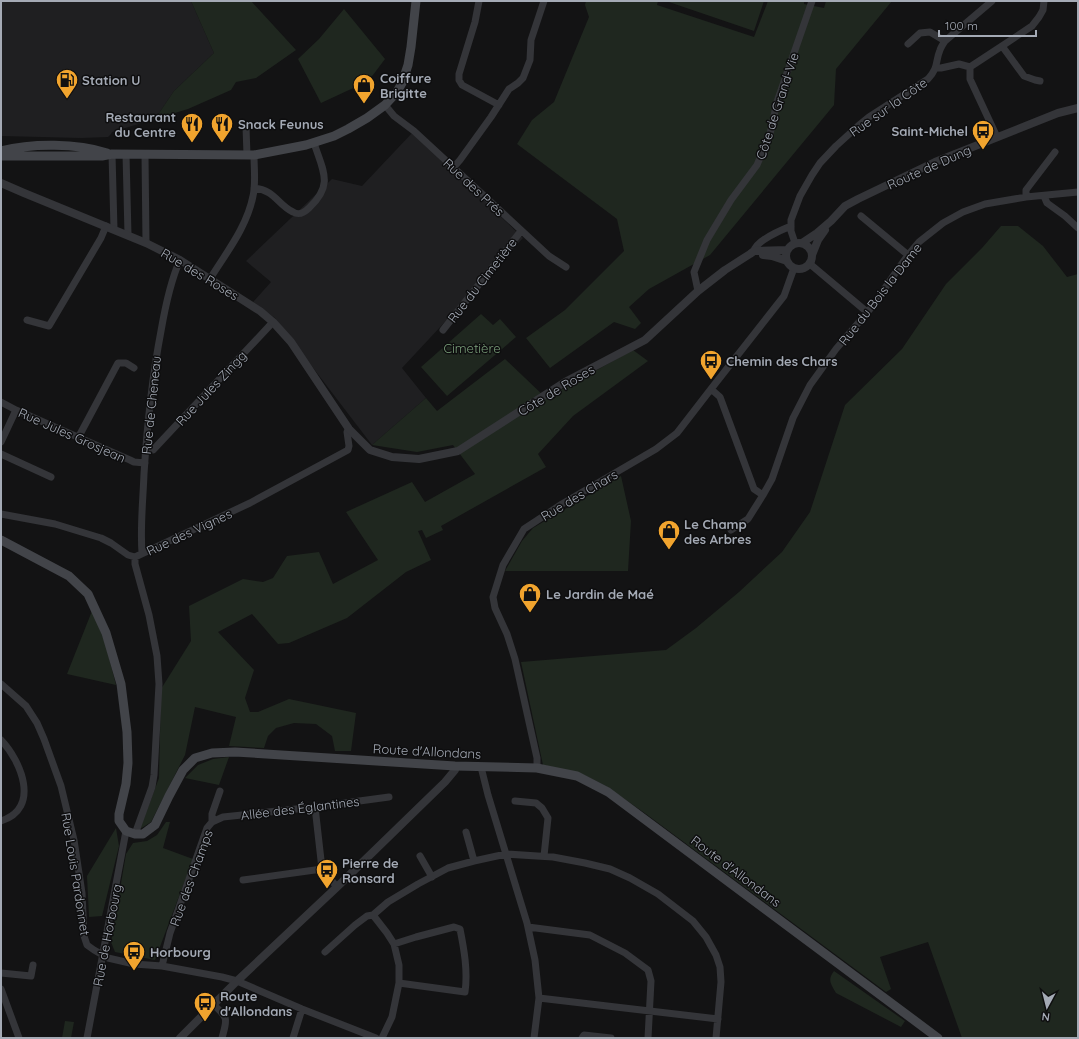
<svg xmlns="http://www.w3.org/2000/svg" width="1079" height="1039" viewBox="0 0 1079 1039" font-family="Quicksand,sans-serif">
  <rect width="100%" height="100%" fill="#131314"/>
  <!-- built -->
  <path fill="#1f1f21" d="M1,1H191L214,53L174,91L155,119L112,132L111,134L108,137L81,138L1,136Z
    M413,132L523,238L402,368L426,398L372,445L275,318L253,302L271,282L246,261L332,179L362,186Z"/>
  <!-- green -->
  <path fill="#1f271f" d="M191,1H251L296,50L256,78L236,82L231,90L188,109L155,119L174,91L214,53Z
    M586,1H658L657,5L754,37L768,1H804V4L824,8L826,1H892L836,69L834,105L710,255L649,289L629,307L641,323L635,329L614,322L550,368L526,338L565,310L624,251L617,219L517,144L532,120L554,102L589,17L585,5Z
    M666,1H764L754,31Z
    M344,9L385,59L373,75L364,83L321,103L298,59L319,39Z
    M1001,226H1018L1043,246L1067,277L1078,274V1038H962L928,942L880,957L891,989L886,992L646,814L606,786L584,775L543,765L521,662L666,650L696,628L739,592L782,552L810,512L845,405L902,349L946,284L982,248Z
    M481,314L493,325L500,319L516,337L447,396L421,367Z
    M633,350L648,361L573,416L538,454L546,467L441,526L443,530L426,538L422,530L418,531L431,560L406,572L347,618L289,643L278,644L252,614L218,632L254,670L245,698L250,712H258L289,699L356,713L351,751H335L332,736L316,724L294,723L276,728L268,736L264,748L229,746L236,717L195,707L185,755L151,822L140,829L159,778L161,689L191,641L189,606L243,579L263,582L273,578L287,556L319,552L333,584L378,560L346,512L412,482L425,502L475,474L453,445L417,452L372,445L426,398L437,411L505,359L546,398Z
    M621,476L631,521L628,571H505L522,541L533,528Z
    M92,611L105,642L116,685L67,674Z
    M229,757L219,785L185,778L198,765L213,759Z
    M166,822H170L163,848L193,859L155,960L115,952L111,942L126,854L133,843L147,841L157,835Z
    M116,828L119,846L102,916L89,917L87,876Z
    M834,971L905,1021L901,1027L836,993C831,984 827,980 834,971Z
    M65,1021L74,1022L71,1038H62Z"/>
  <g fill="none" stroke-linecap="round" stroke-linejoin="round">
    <!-- minor -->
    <path stroke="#343539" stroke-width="7" d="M479,1L475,22L459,74V80L462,85L499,105
      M908,44L920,33L930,32L945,41
      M1002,46L1024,76L1035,80L1040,81
      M970,67V79L997,137
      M936,68H941L959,64L970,67L1002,46L1032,26L1039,17L1043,10L1044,1
      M385,105L394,116L414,131L549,256L566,267
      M246,127L247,155
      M112,154L114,229
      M126,154L128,235
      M145,155L146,243
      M453,168L460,160L491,117L509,89L518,83L523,78L530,60L531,40L544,1
      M254,188C275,190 277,204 293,212C300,216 305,212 309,208C334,185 323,171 314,143
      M1044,196L1047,203L1065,216L1078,228
      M1026,197V190L1055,152
      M861,216L908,255
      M795,243L791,231V220L800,196L812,175L820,163L836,146L858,126L869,117L928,79C939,67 935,62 940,50C941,47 943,44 945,41L992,1
      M754,251C756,241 781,230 791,226
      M810,264L867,312
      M210,279C226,253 247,227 253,196C256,183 254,169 254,155
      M698,291L694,272L707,240L731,200L757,165L770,134L777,102L812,1
      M27,320L49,326L101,238L106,226
      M443,330L521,231
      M711,389L720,397L754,489L763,495
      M1,402L16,410L130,460L134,462L145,463
      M78,438L118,363H126L134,368
      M1,442L16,410
      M146,450H153L273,322
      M1,454L51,477
      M1,514L55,524L101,538L111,543L128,555L135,557L250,503L348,450L349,446L347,432L349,429
      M731,530L748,519L763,495L772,479L793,418L810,385L836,349L876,302L889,282L908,255L919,242L943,223L963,212L985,204L1026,197L1078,192
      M142,553C140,527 143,500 144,474C147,426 152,378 161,331C165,308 170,282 180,260
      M135,557V564L149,615L157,656L159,684L154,775L152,787L135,834
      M1,684L26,706L37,723L44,739L61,786L74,840L82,893L84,936L87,945L94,950L108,958L134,964L162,966L222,977L237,981L302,1009L376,1038
      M1,740C21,761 41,808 1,821
      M481,767L488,795L527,923L535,960L539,998L534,1038
      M537,768V758L515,659L507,634L495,608L493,597L503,565L524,529L562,504L656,449L677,433L711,389L784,296L794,268
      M515,801L536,803L542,808L548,818L544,856
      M315,807L322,869L337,887
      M212,822L223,817L315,807L389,797
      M466,832L474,861
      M420,856L432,877
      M243,880L322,869
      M528,927L590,935L625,953L648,970L651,981L648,1038
      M394,944L416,937L454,927L460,929C464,949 468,971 465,992L399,983
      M325,952L355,925L367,916L373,915
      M162,966L170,933L207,828L212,822V814L220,791
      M1,973L31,976L33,965
      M1,989L19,1038
      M539,998L718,1019
      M214,1005C229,1019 227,1019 222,1038
      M87,1038L126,831
      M293,1038L302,1009
      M382,1038L392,1017L399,983V965L394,944L387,933L373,915L388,902L418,884L448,868L474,861L506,854L553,857L585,863L610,869L630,878L658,894L693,921L706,937L716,955L720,967L721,982L716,1038
      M582,1038L584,1035L611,1038"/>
    <!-- tertiary -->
    <path stroke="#343539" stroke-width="8" d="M1,183L24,193L146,243L180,260L202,274L260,311L273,322L291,342L349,429L370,450L392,457L419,459L458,451L565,382L645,340L698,291L725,270L750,254L754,251L787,250
      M786 256a13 13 0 1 1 26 0a13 13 0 1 1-26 0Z
      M802,243L817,233L831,221L845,206L858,199L935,162L1058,113L1078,108
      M763,255L772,256L787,261
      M812,255L818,240L825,230
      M180,1038L237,981L337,887L445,782L455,770V766"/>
    <!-- secondary -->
    <path stroke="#424449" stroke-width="9" d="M1,151C32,143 77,143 107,153
      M1,156H102L112,154L254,155L306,145L334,136L348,129L367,118L385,105L397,92L402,83L408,65L411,47L416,1
      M1,540L69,576L88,594L106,633L121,684L127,732L128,763L126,784L119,814V821L126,831L135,834H143L155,825L169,796L183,770L195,758L212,753L235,752L455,766L537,768L577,776L608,792L938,1038"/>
  </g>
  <!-- icons -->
  <defs>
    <g id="fuel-pin" transform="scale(1.15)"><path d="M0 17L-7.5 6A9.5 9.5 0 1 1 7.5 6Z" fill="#f1a42e" stroke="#0e0e0f"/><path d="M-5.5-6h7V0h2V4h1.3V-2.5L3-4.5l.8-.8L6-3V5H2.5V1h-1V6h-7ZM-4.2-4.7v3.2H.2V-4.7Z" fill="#111"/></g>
    <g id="shop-pin" transform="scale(1.15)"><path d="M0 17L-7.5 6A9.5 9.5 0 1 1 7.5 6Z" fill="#f1a42e" stroke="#0e0e0f"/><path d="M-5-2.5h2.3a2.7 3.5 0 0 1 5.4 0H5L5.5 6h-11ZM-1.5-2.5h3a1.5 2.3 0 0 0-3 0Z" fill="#111"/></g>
    <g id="restaurant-pin" transform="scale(1.15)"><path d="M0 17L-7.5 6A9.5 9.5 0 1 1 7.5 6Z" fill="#f1a42e" stroke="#0e0e0f"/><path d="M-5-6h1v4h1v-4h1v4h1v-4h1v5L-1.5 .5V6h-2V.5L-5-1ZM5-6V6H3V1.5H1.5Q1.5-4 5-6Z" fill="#111"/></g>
    <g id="bus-pin" transform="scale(1.15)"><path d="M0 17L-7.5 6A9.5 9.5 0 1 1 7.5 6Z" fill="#f1a42e" stroke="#0e0e0f"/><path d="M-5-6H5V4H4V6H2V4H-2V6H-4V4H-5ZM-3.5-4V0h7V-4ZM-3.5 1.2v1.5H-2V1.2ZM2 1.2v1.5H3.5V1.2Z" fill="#111"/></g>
  </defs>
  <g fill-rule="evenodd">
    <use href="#fuel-pin" x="67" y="80"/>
    <use href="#shop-pin" x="364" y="85"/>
    <use href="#restaurant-pin" x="192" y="124"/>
    <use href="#restaurant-pin" x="222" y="124"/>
    <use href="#bus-pin" x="983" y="131"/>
    <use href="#bus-pin" x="711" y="361"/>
    <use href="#shop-pin" x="669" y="531"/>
    <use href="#shop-pin" x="530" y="594"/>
    <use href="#bus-pin" x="327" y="870"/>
    <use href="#bus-pin" x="134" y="952"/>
    <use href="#bus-pin" x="205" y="1003"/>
  </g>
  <g text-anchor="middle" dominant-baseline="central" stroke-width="3" stroke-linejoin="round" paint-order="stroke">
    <!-- poi labels -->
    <g font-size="13" font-weight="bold" fill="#a4aab5" stroke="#0e0e0f" text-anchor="start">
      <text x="380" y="78">Coiffure<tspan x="380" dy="15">Brigitte</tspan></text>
      <text x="82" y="80">Station U</text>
      <text x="176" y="117" text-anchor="end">Restaurant<tspan x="176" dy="15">du Centre</tspan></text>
      <text x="238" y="124">Snack Feunus</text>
      <text x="968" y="131" text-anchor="end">Saint-Michel</text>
      <text x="726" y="361">Chemin des Chars</text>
      <text x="684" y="524">Le Champ<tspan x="684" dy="15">des Arbres</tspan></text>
      <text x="546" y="594">Le Jardin de Maé</text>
      <text x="342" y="863">Pierre de<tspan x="342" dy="15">Ronsard</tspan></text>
      <text x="150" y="952">Horbourg</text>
      <text x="220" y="996">Route<tspan x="220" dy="15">d'Allondans</tspan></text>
    </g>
    <!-- street labels -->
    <g font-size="13" fill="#a4aab5" stroke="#0e0e0f">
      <text transform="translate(777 106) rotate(-72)">Côte de Grand-Vie</text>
      <text transform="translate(888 107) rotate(-35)">Rue sur la Côte</text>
      <text transform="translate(929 167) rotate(-24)">Route de Dung</text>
      <text transform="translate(474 187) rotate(43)">Rue des Prés</text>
      <text transform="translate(200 274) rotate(31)">Rue des Roses</text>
      <text transform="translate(482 280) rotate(-52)">Rue du Cimetière</text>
      <text transform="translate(880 294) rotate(-52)">Rue du Bois la Dame</text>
      <text transform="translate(211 388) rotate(-47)">Rue Jules Zingg</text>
      <text transform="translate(556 390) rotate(-31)">Côte de Roses</text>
      <text transform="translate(151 405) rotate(-84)">Rue de Cheneau</text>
      <text transform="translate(72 435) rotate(24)">Rue Jules Grosjean</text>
      <text transform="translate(579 495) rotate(-31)">Rue des Chars</text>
      <text transform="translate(189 532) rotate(-25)">Rue des Vignes</text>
      <text transform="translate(427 751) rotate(3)">Route d'Allondans</text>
      <text transform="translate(300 808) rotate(-7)">Allée des Églantines</text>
      <text transform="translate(736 871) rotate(37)">Route d'Allondans</text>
      <text transform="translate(76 874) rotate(81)">Rue Louis Pardonnet</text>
      <text transform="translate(191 878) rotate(-70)">Rue des Champs</text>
      <text transform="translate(107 935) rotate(-79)">Rue de Horbourg</text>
    </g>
    <!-- park labels -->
    <g font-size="13" fill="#7ba07b" stroke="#0e0e0f">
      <text x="472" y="348">Cimetière</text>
    </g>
  </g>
  <!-- border -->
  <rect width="1079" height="1039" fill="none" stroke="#a4aab5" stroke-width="4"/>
  <!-- north arrow -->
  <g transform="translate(1047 1007) rotate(187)" stroke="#0e0e0f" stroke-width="3" paint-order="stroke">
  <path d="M0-3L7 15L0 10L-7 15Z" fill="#a4aab5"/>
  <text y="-6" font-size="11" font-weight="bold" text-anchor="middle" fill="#a4aab5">N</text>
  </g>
  <!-- scale -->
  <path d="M939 30v6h97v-6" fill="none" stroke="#a4aab5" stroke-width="2"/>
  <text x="945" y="30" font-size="12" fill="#a4aab5" stroke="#0e0e0f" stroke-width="3" paint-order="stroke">100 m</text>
</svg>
